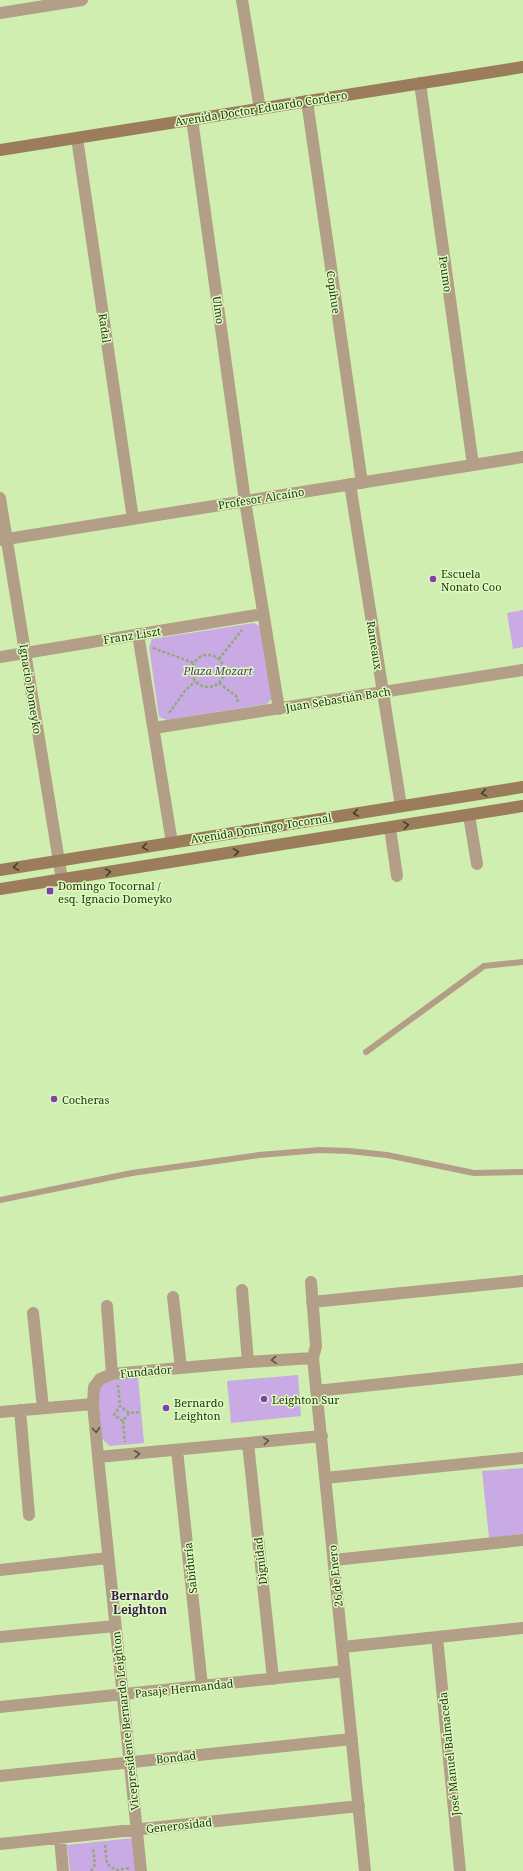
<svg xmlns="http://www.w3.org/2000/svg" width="523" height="1871" viewBox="0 0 523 1871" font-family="'Noto Serif',serif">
  <rect width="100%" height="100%" fill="#d0eeb0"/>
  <!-- green -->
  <path fill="#caaae5" d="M523,610V647L513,649L507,613Z
    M254,623L261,627L273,697L267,704L167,720L159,717L149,647L152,639Z
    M298,1375L301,1416L231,1423L227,1381Z
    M138,1377L144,1443L110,1446L102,1439L98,1390L105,1381Z
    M523,1468V1534L489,1538L482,1471Z
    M133,1838L136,1871H70L67,1845Z"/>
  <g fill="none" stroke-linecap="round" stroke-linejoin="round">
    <!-- path -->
    <path stroke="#92a979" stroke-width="2.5" stroke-dasharray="3 2" stroke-linecap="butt" d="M153,648L194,663
      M192 671a16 16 0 1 1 32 0a16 16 0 1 1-32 0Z
      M219,659L242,630
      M219,683L237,697L238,703
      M169,713L185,691L195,681
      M118,1385L120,1406
      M129,1413L123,1421L114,1415L120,1406L129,1413L141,1412
      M123,1421L125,1442
      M105,1845L107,1864L115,1870L129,1868
      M91,1871L95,1865L93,1847"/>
    <!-- lane -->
    <path stroke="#b39e88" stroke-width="6" d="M366,1052L484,966L523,962
      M0,1200L132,1173L259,1155L320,1150L349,1151L387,1155L474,1173L523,1172"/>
    <!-- street -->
    <path stroke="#b39e88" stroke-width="12" d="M242,0L260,109
      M0,13L82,0
      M420,83L473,465
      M307,101L362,483
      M192,119L245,501L279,709
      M77,138L133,519
      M350,484L401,806
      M0,498L62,880
      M0,540L523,457
      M138,634L172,843
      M0,657L263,614
      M154,728L523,670
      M469,815L477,864
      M390,828L397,876
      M311,1282L316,1346L313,1358L365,1871
      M242,1290L248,1362
      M173,1297L181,1368
      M312,1302L523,1281
      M107,1306L112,1374
      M33,1313L43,1408
      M316,1391L523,1369
      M20,1410L29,1515
      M0,1412L93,1404
      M248,1443L273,1679
      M177,1450L202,1686
      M98,1457L322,1436
      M325,1478L523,1458
      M334,1560L523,1540
      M0,1570L108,1558
      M0,1637L115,1626
      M437,1637L460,1871
      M343,1647L523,1628
      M0,1707L345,1671
      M0,1776L352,1739
      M60,1838L63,1871
      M0,1844L359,1806
      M141,1871L99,1466L93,1404L94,1387L100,1379L112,1374L248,1362L313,1358"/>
    <!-- secondary -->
    <path stroke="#9b7c5b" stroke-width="12" d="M0,150L523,67
      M0,870L523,787
      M0,889L523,806"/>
  </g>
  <!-- one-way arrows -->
  <defs><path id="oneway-chevron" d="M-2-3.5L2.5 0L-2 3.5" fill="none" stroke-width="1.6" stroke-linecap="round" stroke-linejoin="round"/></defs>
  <g stroke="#3e4127">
    <use href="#oneway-chevron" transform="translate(484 793) rotate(171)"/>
    <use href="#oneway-chevron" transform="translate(356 813) rotate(171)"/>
    <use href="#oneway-chevron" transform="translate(406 825) rotate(-9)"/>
    <use href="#oneway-chevron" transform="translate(145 847) rotate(171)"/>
    <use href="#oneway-chevron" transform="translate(236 852) rotate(-9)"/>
    <use href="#oneway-chevron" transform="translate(16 867) rotate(171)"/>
    <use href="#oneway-chevron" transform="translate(108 872) rotate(-9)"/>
  </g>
  <g stroke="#585840">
    <use href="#oneway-chevron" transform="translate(274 1360) rotate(177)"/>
    <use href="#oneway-chevron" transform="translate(96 1430) rotate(85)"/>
    <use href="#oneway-chevron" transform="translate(266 1441) rotate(-5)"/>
    <use href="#oneway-chevron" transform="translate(137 1454) rotate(-6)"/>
  </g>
  <!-- markers -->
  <g fill="#823db1" stroke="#ddfcbd" stroke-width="1.5">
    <circle cx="433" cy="579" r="4"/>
    <rect x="46" y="887" width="8" height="8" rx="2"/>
    <circle cx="54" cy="1099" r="4"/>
    <circle cx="264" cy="1399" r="4"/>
    <circle cx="166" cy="1408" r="4"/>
  </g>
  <g text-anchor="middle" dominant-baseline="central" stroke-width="3" stroke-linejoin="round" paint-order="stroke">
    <!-- street labels -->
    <g font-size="11" fill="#27321a" stroke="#ddfcbd">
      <text transform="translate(261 108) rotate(-9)">Avenida Doctor Eduardo Cordero</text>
      <text transform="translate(446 274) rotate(82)">Peumo</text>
      <text transform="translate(334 292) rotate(82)">Copihue</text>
      <text transform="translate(219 310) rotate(82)">Ulmo</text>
      <text transform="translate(105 328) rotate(82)">Radal</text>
      <text transform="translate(261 498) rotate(-9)">Profesor Alcaíno</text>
      <text transform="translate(132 635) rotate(-9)">Franz Liszt</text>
      <text transform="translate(375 645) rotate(81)">Rameaux</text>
      <text transform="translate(31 689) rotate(81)">Ignacio Domeyko</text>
      <text transform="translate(338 699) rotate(-9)">Juan Sebastián Bach</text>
      <text transform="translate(261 828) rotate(-9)">Avenida Domingo Tocornal</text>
      <text transform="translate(146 1371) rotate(-5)">Fundador</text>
      <text transform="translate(260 1561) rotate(-96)">Dignidad</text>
      <text transform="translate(190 1568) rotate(-96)">Sabiduría</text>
      <text transform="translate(335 1576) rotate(-96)">26 de Enero</text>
      <text transform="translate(184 1688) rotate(-6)">Pasaje Hermandad</text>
      <text transform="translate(125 1721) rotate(-96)">Vicepresidente Bernardo Leighton</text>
      <text transform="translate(449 1754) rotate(-96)">José Manuel Balmaceda</text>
      <text transform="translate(176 1757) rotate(-6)">Bondad</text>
      <text transform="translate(179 1825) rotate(-6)">Generosidad</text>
    </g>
    <!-- poi labels -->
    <g font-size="11" fill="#27321a" stroke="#ddfcbd" text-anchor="start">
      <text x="441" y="573">Escuela<tspan x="441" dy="13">Nonato Coo</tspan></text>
      <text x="58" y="885">Domingo Tocornal /<tspan x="58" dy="13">esq. Ignacio Domeyko</tspan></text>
      <text x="62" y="1099">Cocheras</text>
      <text x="272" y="1399">Leighton Sur</text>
      <text x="174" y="1402">Bernardo<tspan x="174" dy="13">Leighton</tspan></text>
    </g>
    <!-- park labels -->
    <g font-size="11" font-style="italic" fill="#5c347a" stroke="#ddfcbd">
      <text x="218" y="670">Plaza Mozart</text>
    </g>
    <!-- neighbourhood labels -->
    <g font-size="12" font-weight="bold" fill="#38174f" stroke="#ddfcbd">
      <text x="140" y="1595">Bernardo<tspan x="140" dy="14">Leighton</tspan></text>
    </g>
  </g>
</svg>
